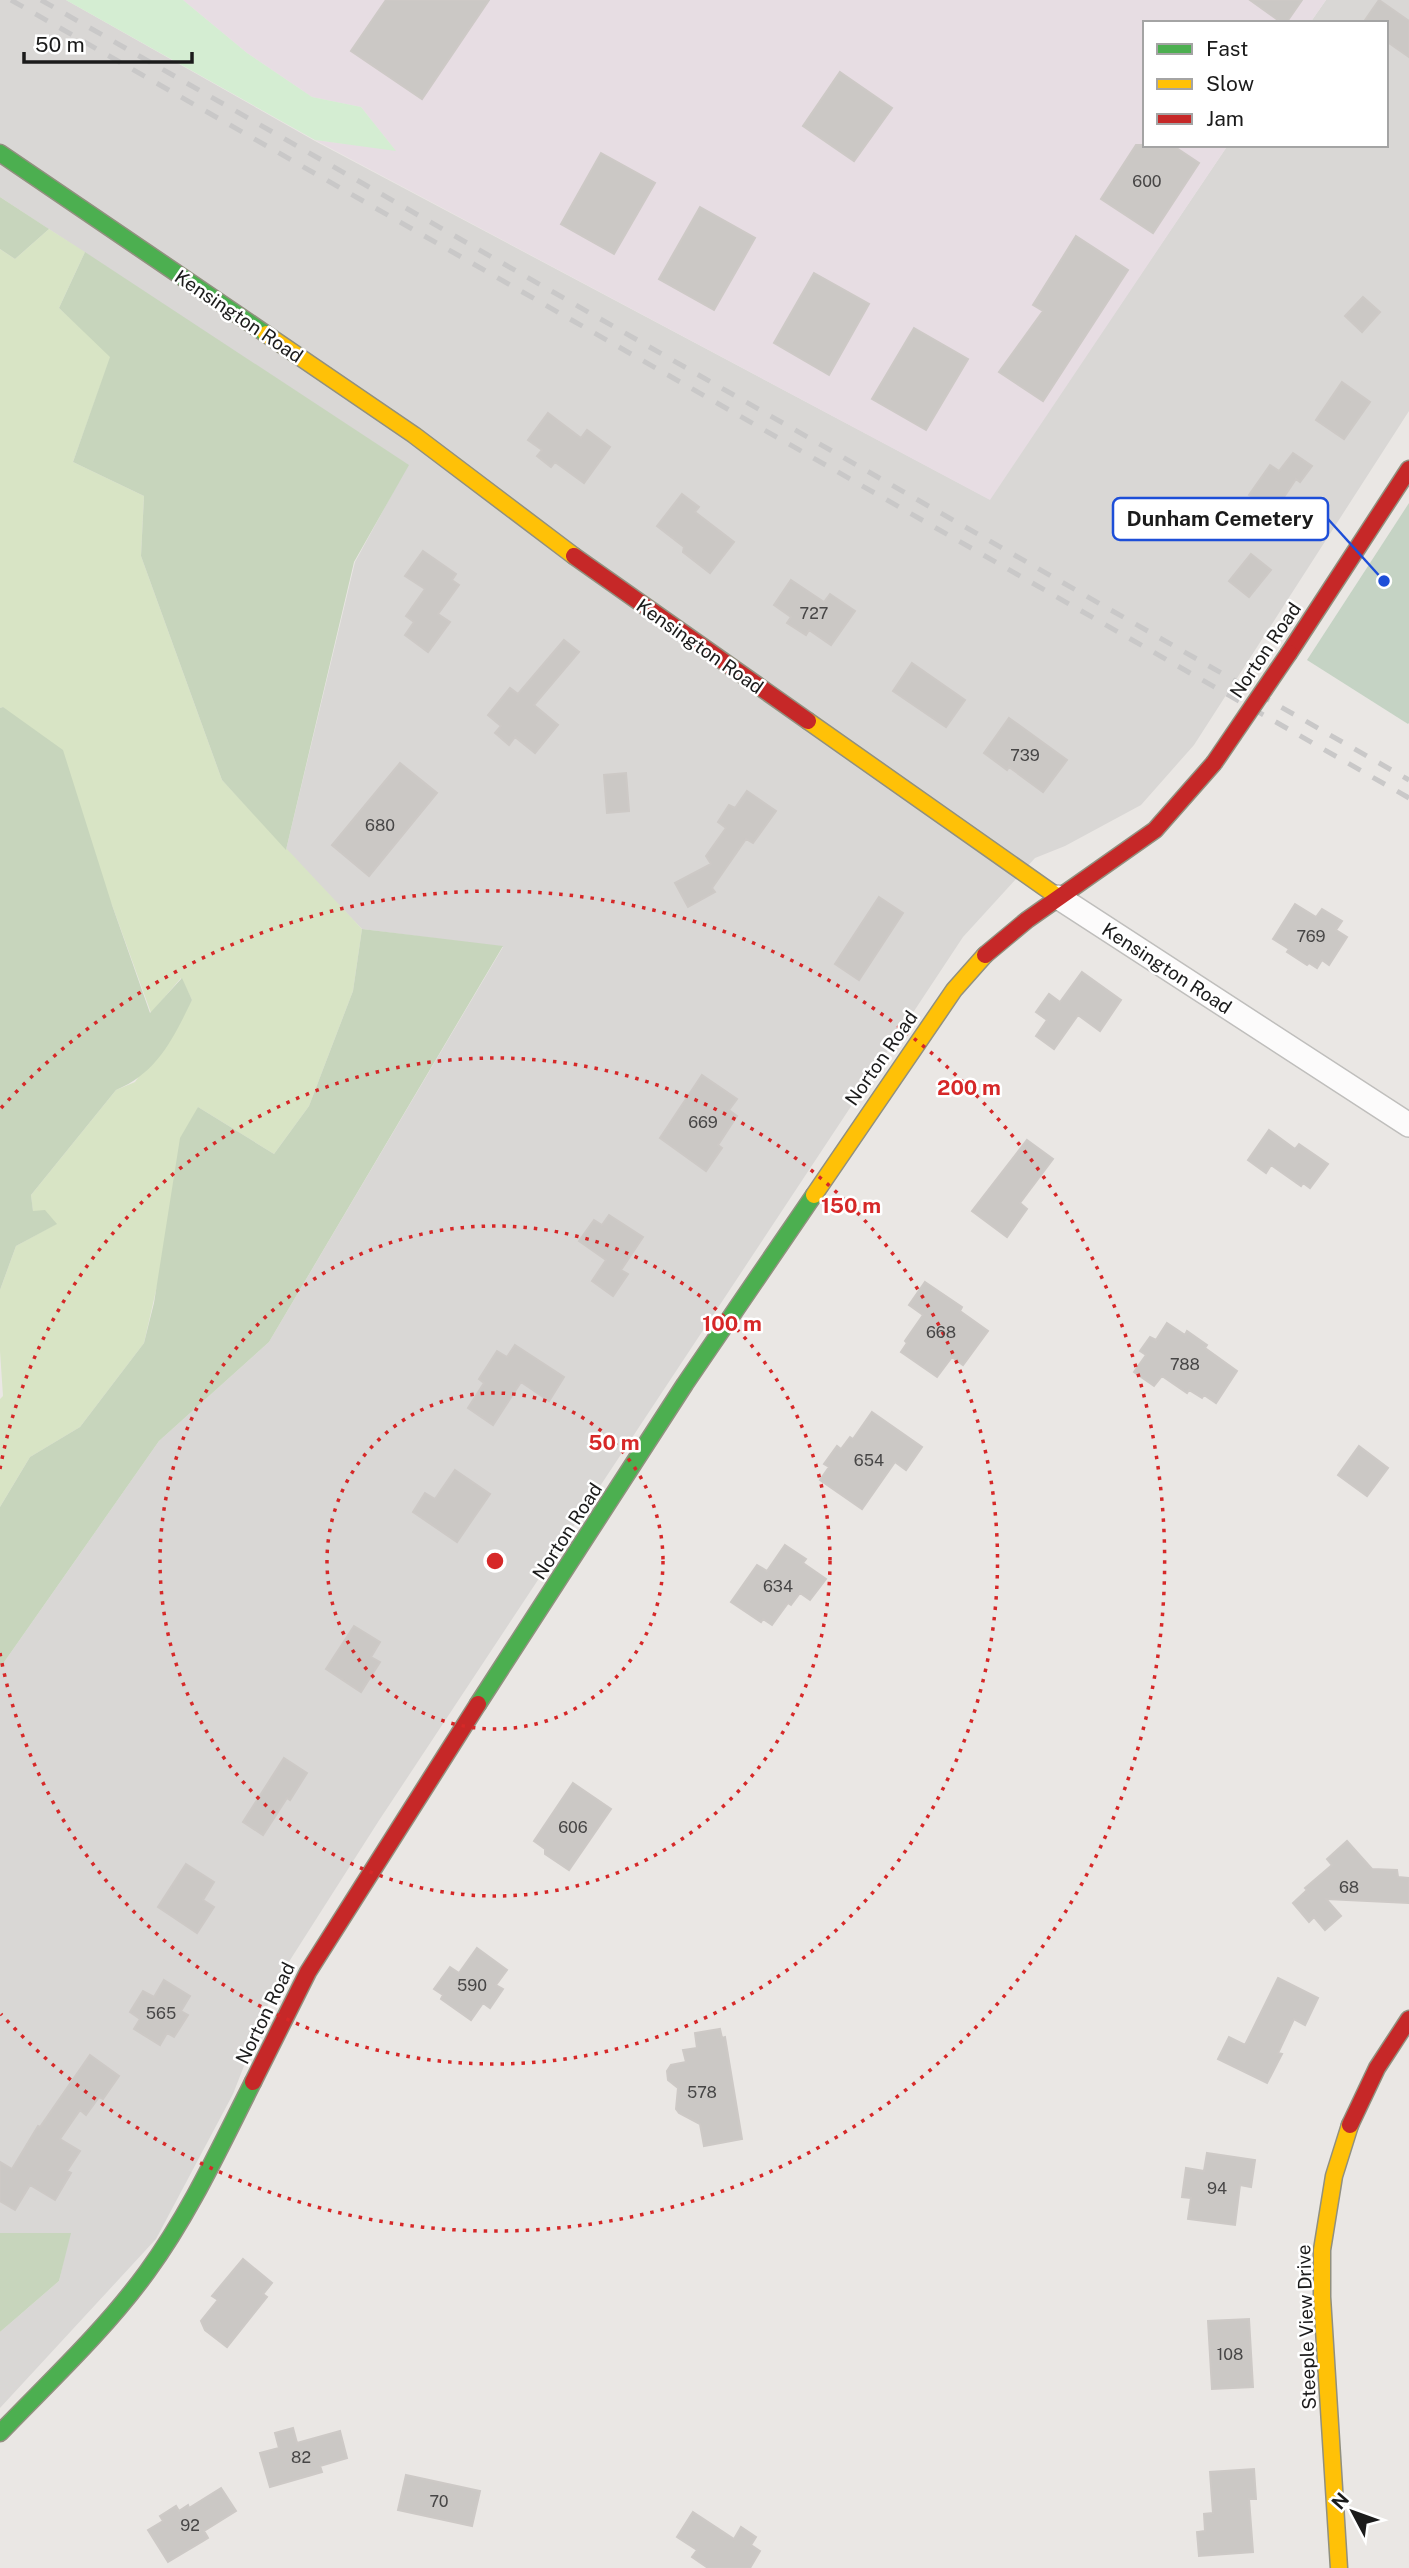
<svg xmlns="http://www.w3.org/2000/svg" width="1409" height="2568" viewBox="0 0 1409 2568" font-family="'Public Sans',sans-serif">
  <rect width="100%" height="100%" fill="#eae7e4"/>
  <!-- residential -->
  <path fill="#d9d7d5" d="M0,0H66L315,141L989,499L1228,145H1386V23H1310L1326,0H1409V411L1194,745L1141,805L1065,846L1035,858L963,937L378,1822L278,1979L233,2094L156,2239L0,2408V2332L59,2281L70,2233H0V1668L159,1441L269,1342L503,947L362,929L286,850L355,562L408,465L0,197Z"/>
  <!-- industrial -->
  <path fill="#e7dde3" d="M183,0H1326L1310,23H1145V145H1228L990,500L315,140L395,150L361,107L312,97L247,53Z"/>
  <!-- grass -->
  <path fill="#d8e4c5" d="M49,229L85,252L59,308L111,356L73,462L144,496L141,556L222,780L362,929L353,991L309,1106L274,1154L198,1107L144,1343L80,1427L30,1457L0,1507V1399L3,1396L0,1351V1290L16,1246L56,1224L33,1212L31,1195L116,1090L135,1082L192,1000L181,978L151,1013L112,905L3,707L0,708V249L15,259Z"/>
  <!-- forest -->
  <path fill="#c7d5bc" d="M0,197L49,229L15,259L0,249Z
    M85,252L409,465L354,562L286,850L222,780L141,556L144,496L73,462L110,357L59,308Z
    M3,707L63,750L112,905L150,1013L182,978L192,1000C173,1039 157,1073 116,1090L31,1195L33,1211L45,1210L57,1224L16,1246L0,1290V708Z
    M362,929L503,946L269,1342L159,1441L0,1668V1507L30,1457L80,1427L144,1343L154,1303L180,1138L198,1107L274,1154L309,1106L353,991Z
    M0,2233H71L59,2281L0,2332Z"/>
  <!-- cemetery -->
  <path fill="#c5d3c4" d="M1409,503V723L1408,724L1307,660Z"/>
  <!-- park -->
  <path fill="#d4edd2" d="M66,0H183L247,53L312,97L361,107L396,151L315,140Z"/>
  <!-- building -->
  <path fill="#cbc8c5" stroke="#cdc9c6" stroke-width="2" d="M386,0H489L422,99L351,51Z
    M1250,0H1302L1286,23H1282Z
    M1379,0L1409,21V57L1386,41V23H1363Z
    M840,72L892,108L854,161L803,126Z
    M1136,145H1172L1199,163L1153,233L1101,199Z
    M601,153L655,183L614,254L561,224Z
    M700,207L755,238L714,310L659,279Z
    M1076,236L1128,270L1043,401L999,372L1043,311L1033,305Z
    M814,273L869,304L829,375L774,343Z
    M1363,297L1380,312L1362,332L1345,316Z
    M914,328L968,359L926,430L872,399Z
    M1342,382L1370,402L1344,439L1316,420Z
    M548,413L581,438L587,430L610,447L584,483L555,462L551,467L537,456L542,450L528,440Z
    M1293,453L1312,466L1300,482L1296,479L1274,512L1249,495L1270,465L1279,471Z
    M682,494L699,507L695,512L734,542L710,573L683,552L684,547L657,526Z
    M423,551L456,574L452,580L459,585L438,614L450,622L428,652L405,635L414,622L406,616L425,589L405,576Z
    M1251,554L1271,570L1249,597L1229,581Z
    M791,580L824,602L830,594L855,611L831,645L809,630L806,635L787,623L791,617L774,605Z
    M564,640L579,652L534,705L558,725L535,753L515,737L509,745L495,733L501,726L488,715L510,688L518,694Z
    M912,663L965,700L946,727L893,691Z
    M1009,718L1067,760L1043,792L1009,767L1007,770L984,753Z
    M400,763L437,793L369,876L332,845Z
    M626,773L629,811L607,813L604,775Z
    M747,791L776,811L753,843L746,839L712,888L715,892L688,907L675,883L711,864L706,856L726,828L718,822L729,805L735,808Z
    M879,897L903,913L859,980L835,964Z
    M1295,904L1316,917L1322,909L1342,921L1336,930L1347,937L1329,965L1322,960L1317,968L1309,963L1307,965L1287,952L1289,949L1273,939Z
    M1082,972L1121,1000L1100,1031L1078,1015L1054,1049L1036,1036L1047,1020L1036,1012L1049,994L1060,1002Z
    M702,1075L737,1099L729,1110L737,1116L718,1145L722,1148L706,1171L660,1138Z
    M1269,1130L1295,1149L1299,1144L1328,1164L1310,1188L1303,1183L1301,1186L1271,1165L1266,1173L1248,1160Z
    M1027,1140L1053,1159L1020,1203L1027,1209L1007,1237L972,1211Z
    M609,1215L643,1237L621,1270L628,1274L613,1296L592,1281L606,1260L579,1241L594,1220L602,1225Z
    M925,1282L962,1307L960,1311L988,1331L963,1365L952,1357L937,1377L901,1352L907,1343L905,1341L923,1315L909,1305Z
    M1167,1323L1185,1335L1187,1331L1207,1345L1205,1348L1237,1371L1216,1403L1204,1395L1202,1398L1189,1390L1187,1393L1162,1376L1154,1386L1134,1372L1146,1355L1140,1351L1150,1337L1156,1340Z
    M515,1345L564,1377L549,1401L521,1382L493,1425L468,1408L484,1383L479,1379L497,1351L507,1357Z
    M872,1412L922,1447L906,1470L895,1462L862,1509L820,1480L829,1467L824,1464L837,1446L841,1449L850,1437L853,1439Z
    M1359,1446L1388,1468L1367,1496L1338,1475Z
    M455,1470L490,1494L457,1542L413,1512L425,1493L435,1499Z
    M785,1545L806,1559L803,1563L826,1579L810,1600L800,1593L791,1605L788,1603L772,1625L763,1619L761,1622L731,1602L757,1565L767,1571Z
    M354,1626L380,1642L371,1657L380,1662L361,1692L326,1669Z
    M284,1758L307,1773L290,1800L287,1798L263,1835L243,1822Z
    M573,1783L611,1809L569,1870L545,1854V1849L534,1841Z
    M1347,1841L1372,1869L1397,1870L1398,1877L1409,1878V1903L1326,1899L1341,1916L1325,1930L1314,1917L1309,1922L1293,1903L1307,1890L1305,1888L1332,1865L1327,1859Z
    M186,1864L214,1882L203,1900L214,1907L197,1933L158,1907Z
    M477,1948L507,1970L496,1985L503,1989L490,2008L483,2003L471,2020L441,1999L443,1995L434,1989L450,1967L459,1973Z
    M1278,1978L1318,1998L1305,2025L1294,2019L1278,2053L1282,2054L1267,2083L1218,2059L1229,2037L1245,2045Z
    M164,1980L190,1996L181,2011L188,2015L174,2037L167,2033L160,2045L134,2029L140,2019L130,2012L143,1991L154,1997Z
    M720,2029L722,2038L725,2037L742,2139L704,2146L700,2124L679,2113L676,2109L678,2088L668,2080L667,2071L671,2065L686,2062L683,2050L697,2048L695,2033Z
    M90,2055L119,2076L103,2099L99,2097L86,2115L80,2110L60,2139L80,2151L67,2171L71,2173L55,2200L30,2185L15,2210L0,2201V2162L12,2169L38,2126L40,2127Z
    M1207,2153L1255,2160L1251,2187L1240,2185L1235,2225L1188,2219L1191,2198L1182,2197L1186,2168L1204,2171Z
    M243,2259L272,2283L263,2294L267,2297L227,2347L205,2330L201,2321L218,2300L212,2296Z
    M1249,2319L1253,2387L1212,2389L1208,2321Z
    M293,2428L297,2443L340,2431L347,2458L320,2466L322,2472L270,2487L260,2453L279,2448L275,2433Z
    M1254,2469L1256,2499H1249L1253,2552L1199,2556L1197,2532L1205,2531L1204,2514L1213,2513L1210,2472Z
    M406,2475L480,2491L472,2526L398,2510Z
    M221,2488L236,2511L204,2531L208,2538L168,2562L148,2530L163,2521L160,2516L176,2506L179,2511L188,2505L189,2508Z
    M693,2512L734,2539L741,2527L756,2537L751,2545L760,2551L750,2568H708L692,2557L697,2550L677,2537Z"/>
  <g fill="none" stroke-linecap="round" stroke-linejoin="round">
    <!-- street casing -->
    <g stroke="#bfbebc" stroke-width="26">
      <path id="street" d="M1058,897L1409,1125"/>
    </g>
    <!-- fast casing -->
    <g stroke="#91907f" stroke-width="19">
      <path id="fast" d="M0,153L266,334
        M478,1704L685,1384L814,1195
        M0,2433C50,2381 104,2331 147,2272C190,2213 220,2147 253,2082"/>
    </g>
    <!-- slow casing -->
    <g stroke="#91907f" stroke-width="19">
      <path id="slow" d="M266,334L414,435L574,556
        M808,721L1058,897
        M814,1195L954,990L985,955
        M1339,2568L1322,2297V2250L1334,2176L1350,2125"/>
    </g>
    <!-- jam casing -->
    <g stroke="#91907f" stroke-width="19">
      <path id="jam" d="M574,556L808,721
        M1289,653L1409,469
        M985,955L1027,920L1155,830L1214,763
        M253,2082L308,1972L478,1704
        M1350,2125L1377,2068L1409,2019"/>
    </g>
    <!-- street -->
    <use href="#street" stroke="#fcfbfb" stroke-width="23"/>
    <!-- fast -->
    <use href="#fast" stroke="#4caf50" stroke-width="16"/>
    <!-- slow -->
    <use href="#slow" stroke="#ffc107" stroke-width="16"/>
    <!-- jam -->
    <use href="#jam" stroke="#c62828" stroke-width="16"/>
    <!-- rail -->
    <path stroke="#c9c8c8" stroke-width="5" stroke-dasharray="14 14" stroke-linecap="butt" d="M11,0L1409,798
      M41,0L1409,780"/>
    <!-- jam-bridge casing -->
    <g stroke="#91907f" stroke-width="19" stroke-linecap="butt">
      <path id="jam-bridge" d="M1214,763L1289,653"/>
    </g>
    <!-- jam-bridge -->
    <use href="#jam-bridge" stroke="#c62828" stroke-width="16"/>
  </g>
  <!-- distance rings -->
  <g fill="none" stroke="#d62828" stroke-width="3.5" stroke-dasharray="3.5 7">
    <circle cx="495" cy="1561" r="168"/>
    <circle cx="495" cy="1561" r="335"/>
    <path d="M0 1469A503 503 0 1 1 0 1653"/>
    <path d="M1 1108A670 670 0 1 1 1 2014"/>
  </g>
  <g text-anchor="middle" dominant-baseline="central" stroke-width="5" stroke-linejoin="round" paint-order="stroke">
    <!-- number labels -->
    <g font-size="16" fill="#474646">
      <text x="1147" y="181">600</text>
      <text x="814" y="613">727</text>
      <text x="1025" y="755">739</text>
      <text x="380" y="825">680</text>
      <text x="1311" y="936">769</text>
      <text x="703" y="1122">669</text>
      <text x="941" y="1332">668</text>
      <text x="1185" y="1364">788</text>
      <text x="869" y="1460">654</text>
      <text x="778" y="1586">634</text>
      <text x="573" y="1827">606</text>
      <text x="1349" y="1887">68</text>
      <text x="472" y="1985">590</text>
      <text x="161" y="2013">565</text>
      <text x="702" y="2092">578</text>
      <text x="1217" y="2188">94</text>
      <text x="1230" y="2354">108</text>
      <text x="301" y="2457">82</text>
      <text x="439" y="2501">70</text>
      <text x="190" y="2525">92</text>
    </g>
    <!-- street labels -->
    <g font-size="19" fill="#1b1b1b" stroke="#fff">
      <text transform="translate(239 316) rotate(34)">Kensington Road</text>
      <text transform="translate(700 646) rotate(35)">Kensington Road</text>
      <text transform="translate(1265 650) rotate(-56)">Norton Road</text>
      <text transform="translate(1167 968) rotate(33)">Kensington Road</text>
      <text transform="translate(881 1058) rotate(-55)">Norton Road</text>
      <text transform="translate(567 1531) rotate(-57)">Norton Road</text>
      <text transform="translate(265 2013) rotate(-64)">Norton Road</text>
      <text transform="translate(1306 2327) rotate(-92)">Steeple View Drive</text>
    </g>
  </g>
  <circle cx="495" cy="1561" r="10" fill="#d62828" stroke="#fff" stroke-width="3.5"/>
  <g font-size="21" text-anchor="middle" font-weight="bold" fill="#d62828" stroke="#fff" stroke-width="5" stroke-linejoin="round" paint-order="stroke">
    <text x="969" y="1095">200 m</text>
    <text x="851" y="1213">150 m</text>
    <text x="732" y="1331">100 m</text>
    <text x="614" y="1450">50 m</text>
  </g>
  <!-- callouts -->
  <path fill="none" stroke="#1d4ed8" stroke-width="2.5" d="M1384 581L1328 519"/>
  <circle fill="#1d4ed8" stroke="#fff" stroke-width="2.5" cx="1384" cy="581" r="7"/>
  <rect fill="#fff" stroke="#1d4ed8" stroke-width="2.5" x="1113" y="498" width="215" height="42" rx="7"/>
  <g font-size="21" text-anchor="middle" font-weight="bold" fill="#1b1b1b">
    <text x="1220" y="526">Dunham Cemetery</text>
  </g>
  <!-- legend -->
  <rect x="1143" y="21" width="245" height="126" fill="#ffffff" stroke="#a4a4a4" stroke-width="2"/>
  <rect x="1157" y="44" width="35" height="10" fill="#4caf50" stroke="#a4a4a4" stroke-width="2"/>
  <text x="1206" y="56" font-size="21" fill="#1b1b1b">Fast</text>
  <rect x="1157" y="79" width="35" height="10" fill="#ffc107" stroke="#a4a4a4" stroke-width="2"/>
  <text x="1206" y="91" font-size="21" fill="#1b1b1b">Slow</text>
  <rect x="1157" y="114" width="35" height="10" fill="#c62828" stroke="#a4a4a4" stroke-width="2"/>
  <text x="1206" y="126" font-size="21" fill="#1b1b1b">Jam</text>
  <!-- north arrow -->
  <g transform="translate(1353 2512) rotate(311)" stroke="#ffffff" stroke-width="5" paint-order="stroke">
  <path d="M0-5L12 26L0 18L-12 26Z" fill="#1b1b1b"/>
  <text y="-10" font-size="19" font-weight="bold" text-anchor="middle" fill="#1b1b1b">N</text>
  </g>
  <!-- scale -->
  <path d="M24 52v10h168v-10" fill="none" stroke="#1b1b1b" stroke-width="3.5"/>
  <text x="35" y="52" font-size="21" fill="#1b1b1b" stroke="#ffffff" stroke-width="5" paint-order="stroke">50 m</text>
</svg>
